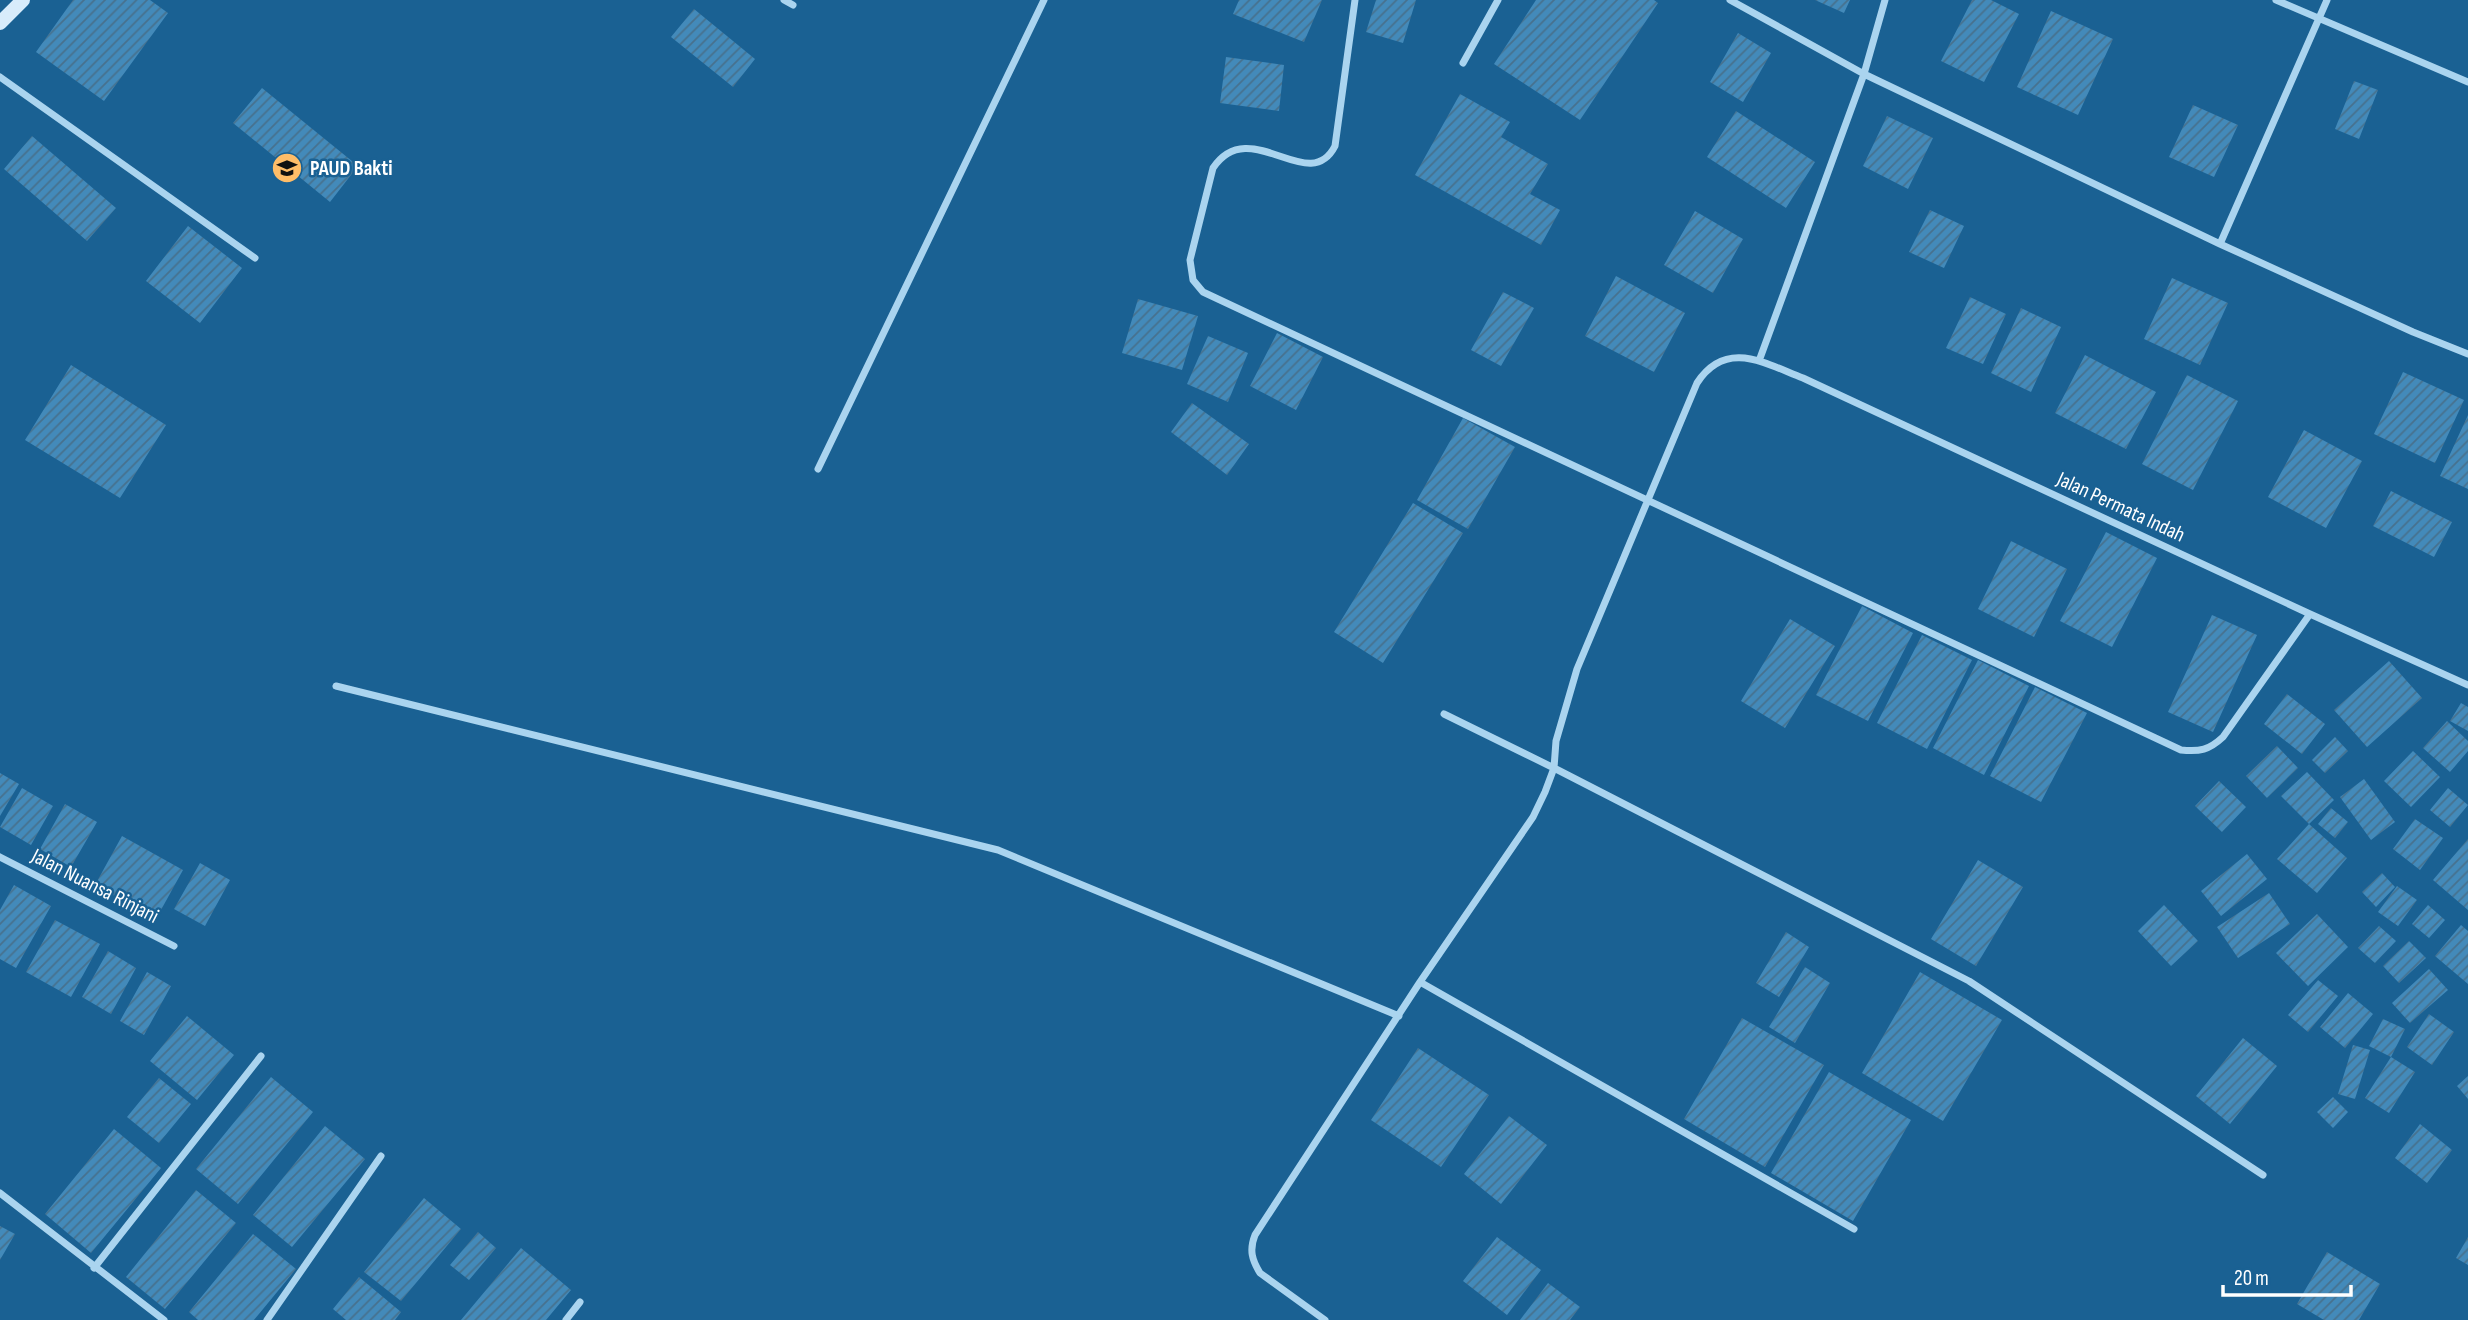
<svg xmlns="http://www.w3.org/2000/svg" width="2468" height="1320" viewBox="0 0 2468 1320" font-family="'Sofia Sans Condensed',sans-serif">
  <defs>
    <pattern id="building-hatch" width="6" height="6" patternUnits="userSpaceOnUse" patternTransform="scale(1.75)"><rect width="6" height="6" fill="#438aba"/><path d="M-1 1l2-2M0 6l6-6M5 7l2-2" fill="none" stroke="#47718e"/></pattern>
  </defs>
  <rect width="100%" height="100%" fill="#1a6193"/>
  <!-- building -->
  <path fill="url(#building-hatch)" d="M73,0H150L168,13L104,101L36,52Z
    M1239,0H1322L1304,42L1233,14Z
    M1376,0H1416L1403,43L1366,32Z
    M1536,0H1654L1658,3L1580,120L1494,64Z
    M1815,0H1850L1844,13Z
    M1972,0H1991L2019,14L1984,82L1941,61Z
    M694,9L755,59L733,87L671,37Z
    M2051,11L2113,39L2078,115L2017,87Z
    M1738,33L1771,53L1743,102L1710,82Z
    M1226,57L1284,65L1279,111L1220,103Z
    M2354,81L2378,90L2359,139L2335,129Z
    M262,88L358,166L330,202L233,123Z
    M1460,94L1510,122L1501,137L1548,164L1530,194L1560,210L1541,245L1415,175Z
    M2193,105L2238,125L2214,177L2169,157Z
    M1736,111L1815,162L1786,208L1707,157Z
    M1887,116L1933,138L1908,189L1863,166Z
    M32,136L116,208L87,241L4,169Z
    M1930,210L1964,226L1944,268L1909,252Z
    M1695,211L1743,239L1713,293L1664,265Z
    M188,226L242,268L200,323L146,281Z
    M1616,276L1685,313L1654,372L1585,336Z
    M2172,278L2228,303L2200,365L2144,339Z
    M1503,292L1534,308L1501,366L1471,350Z
    M1970,297L2006,314L1983,364L1946,348Z
    M1138,299L1198,316L1182,370L1122,353Z
    M2021,308L2061,327L2031,392L1991,373Z
    M1277,333L1323,357L1296,410L1250,386Z
    M1208,336L1248,353L1228,402L1187,384Z
    M2085,355L2156,392L2126,449L2055,413Z
    M71,365L166,425L120,498L25,440Z
    M2403,372L2464,400L2435,463L2374,434Z
    M2187,375L2238,401L2193,490L2142,464Z
    M1192,403L1249,444L1227,475L1171,432Z
    M2468,415V489L2440,476Z
    M1463,418L1515,447L1468,529L1417,500Z
    M2304,430L2362,461L2326,528L2268,497Z
    M2391,491L2452,522L2434,557L2373,526Z
    M1413,503L1463,533L1383,663L1334,632Z
    M2106,532L2157,558L2112,647L2060,621Z
    M2011,541L2067,569L2034,637L1978,609Z
    M1862,606L1913,633L1868,721L1816,695Z
    M2212,615L2257,635L2213,732L2168,712Z
    M1790,619L1835,646L1785,728L1741,701Z
    M1922,635L1972,660L1927,749L1877,723Z
    M1978,660L2029,686L1984,775L1933,748Z
    M2389,661L2422,698L2367,747L2334,710Z
    M2035,687L2087,713L2041,802L1990,776Z
    M2287,694L2325,724L2302,754L2264,724Z
    M2461,703L2468,707V731L2450,721Z
    M2447,721L2468,741V751L2450,772L2423,748Z
    M2335,737L2348,751L2325,773L2312,760Z
    M2277,746L2298,768L2267,798L2246,776Z
    M2413,751L2440,777L2411,807L2384,781Z
    M2307,772L2334,800L2309,824L2281,796Z
    M0,773L19,784L0,816Z
    M2364,779L2395,822L2371,840L2340,797Z
    M2219,781L2246,807L2222,832L2195,806Z
    M22,788L53,806L31,845L0,827Z
    M2448,788L2468,805L2450,827L2430,810Z
    M65,804L97,822L71,867L40,849Z
    M2331,808L2348,822L2335,838L2318,824Z
    M2415,819L2443,838L2420,870L2393,849Z
    M2309,824L2347,858L2317,893L2277,859Z
    M122,836L183,870L156,919L95,885Z
    M2468,839V910L2433,880Z
    M2247,854L2267,879L2221,916L2201,891Z
    M1978,860L2023,887L1976,966L1931,939Z
    M200,863L230,880L205,926L174,909Z
    M2382,873L2395,887L2376,907L2362,892Z
    M14,885L51,906L16,968L0,959V910Z
    M2397,886L2417,900L2398,926L2378,912Z
    M2269,893L2290,924L2238,958L2217,927Z
    M2164,905L2198,941L2171,966L2138,931Z
    M2428,905L2445,920L2429,938L2412,924Z
    M2317,914L2348,947L2308,986L2276,953Z
    M55,920L100,944L71,997L26,972Z
    M2461,925L2468,931V984L2435,956Z
    M2379,926L2396,941L2375,963L2358,948Z
    M1786,932L1809,947L1779,997L1756,983Z
    M2409,941L2426,958L2399,983L2383,966Z
    M108,951L136,968L111,1014L82,997Z
    M1805,967L1830,983L1795,1043L1769,1027Z
    M2429,969L2448,990L2410,1023L2392,1003Z
    M147,972L171,986L144,1035L120,1021Z
    M1920,972L2002,1020L1943,1121L1862,1073Z
    M2318,980L2338,996L2308,1032L2288,1015Z
    M2348,993L2373,1014L2345,1048L2320,1027Z
    M2429,1014L2454,1032L2432,1065L2407,1047Z
    M187,1016L234,1055L197,1100L150,1061Z
    M1742,1018L1824,1065L1765,1167L1684,1119Z
    M2383,1019L2405,1029L2391,1057L2369,1046Z
    M2243,1038L2277,1066L2230,1124L2196,1096Z
    M2353,1045L2370,1050L2355,1099L2338,1094Z
    M1418,1048L1489,1095L1441,1167L1371,1120Z
    M2391,1057L2415,1072L2389,1113L2365,1098Z
    M1829,1072L1911,1120L1853,1221L1771,1173Z
    M2468,1076V1099L2457,1086Z
    M271,1077L313,1112L238,1204L196,1169Z
    M159,1078L191,1104L159,1143L127,1117Z
    M2333,1097L2348,1112L2333,1128L2317,1112Z
    M1509,1116L1547,1145L1501,1204L1464,1174Z
    M2420,1124L2452,1150L2427,1183L2395,1158Z
    M325,1126L365,1159L292,1247L253,1215Z
    M114,1129L161,1168L91,1253L45,1214Z
    M196,1190L236,1223L165,1309L126,1277Z
    M424,1198L461,1229L401,1301L364,1272Z
    M0,1226L15,1234L0,1260Z
    M478,1232L496,1248L469,1280L450,1265Z
    M253,1234L296,1269L254,1320H198L189,1312Z
    M1497,1237L1541,1270L1507,1315L1463,1281Z
    M2468,1237V1265L2456,1258Z
    M521,1248L571,1290L546,1320H461Z
    M2327,1252L2380,1284L2359,1320H2324L2297,1304Z
    M359,1277L401,1312L395,1320H346L333,1309Z
    M1548,1283L1580,1307L1570,1320H1520Z"/>
  <g fill="none" stroke-linecap="round" stroke-linejoin="round">
    <!-- street -->
    <path stroke="#aad4ef" stroke-width="7" d="M784,0L793,5
      M1355,0L1335,146C1309,197 1250,113 1213,168L1190,260L1193,280L1203,292L2181,750C2200,752 2209,750 2223,737L2310,614
      M1730,0L1864,74L2220,244L2413,332L2468,354
      M2276,0L2468,82
      M1463,63L1498,0
      M0,77L255,258
      M2220,244L2327,0
      M1759,361L1864,74L1885,0
      M818,469L1044,0
      M336,686L998,850L1399,1016
      M1444,714L1554,768L1969,981L2263,1175
      M0,857L174,946
      M1420,982L1854,1229
      M0,1193L164,1320
      M94,1268L261,1056
      M267,1320L381,1156
      M566,1320L580,1302
      M1325,1320L1260,1273C1252,1260 1249,1250 1255,1235L1420,982L1533,817L1545,792L1554,768L1556,741L1577,669L1697,383C1726,339 1764,363 1803,378L2310,614L2468,685"/>
    <!-- secondary -->
    <path stroke="#d8ecfb" stroke-width="14" d="M0,23L23,0"/>
  </g>
  <!-- icons -->
  <defs>
    <g id="school-disc" transform="scale(1.575)"><circle r="9.5" fill="#ffbd68" stroke="#1a6193"/><path d="M0-5L7-2L0 1L-7-2ZM-4 1L0 2.5L4 1V4Q0 6-4 4Z" fill="#111"/></g>
  </defs>
  <g fill-rule="evenodd">
    <use href="#school-disc" x="287" y="168"/>
  </g>
  <g text-anchor="middle" dominant-baseline="central" stroke-width="5" stroke-linejoin="round" paint-order="stroke">
    <!-- poi labels -->
    <g font-size="21" font-weight="bold" fill="#fff" stroke="#1a6193" text-anchor="start">
      <text x="310" y="168">PAUD Bakti</text>
    </g>
    <!-- street labels -->
    <g font-size="21" fill="#fff" stroke="#1a6193">
      <text transform="translate(2121 507) rotate(25)">Jalan Permata Indah</text>
      <text transform="translate(95 886) rotate(27)">Jalan Nuansa Rinjani</text>
    </g>
  </g>
  <!-- scale -->
  <path d="M2223 1285v10h128v-10" fill="none" stroke="#ffffff" stroke-width="3.5"/>
  <text x="2234" y="1285" font-size="21" fill="#ffffff" stroke="#1a6193" stroke-width="5" paint-order="stroke">20 m</text>
</svg>
